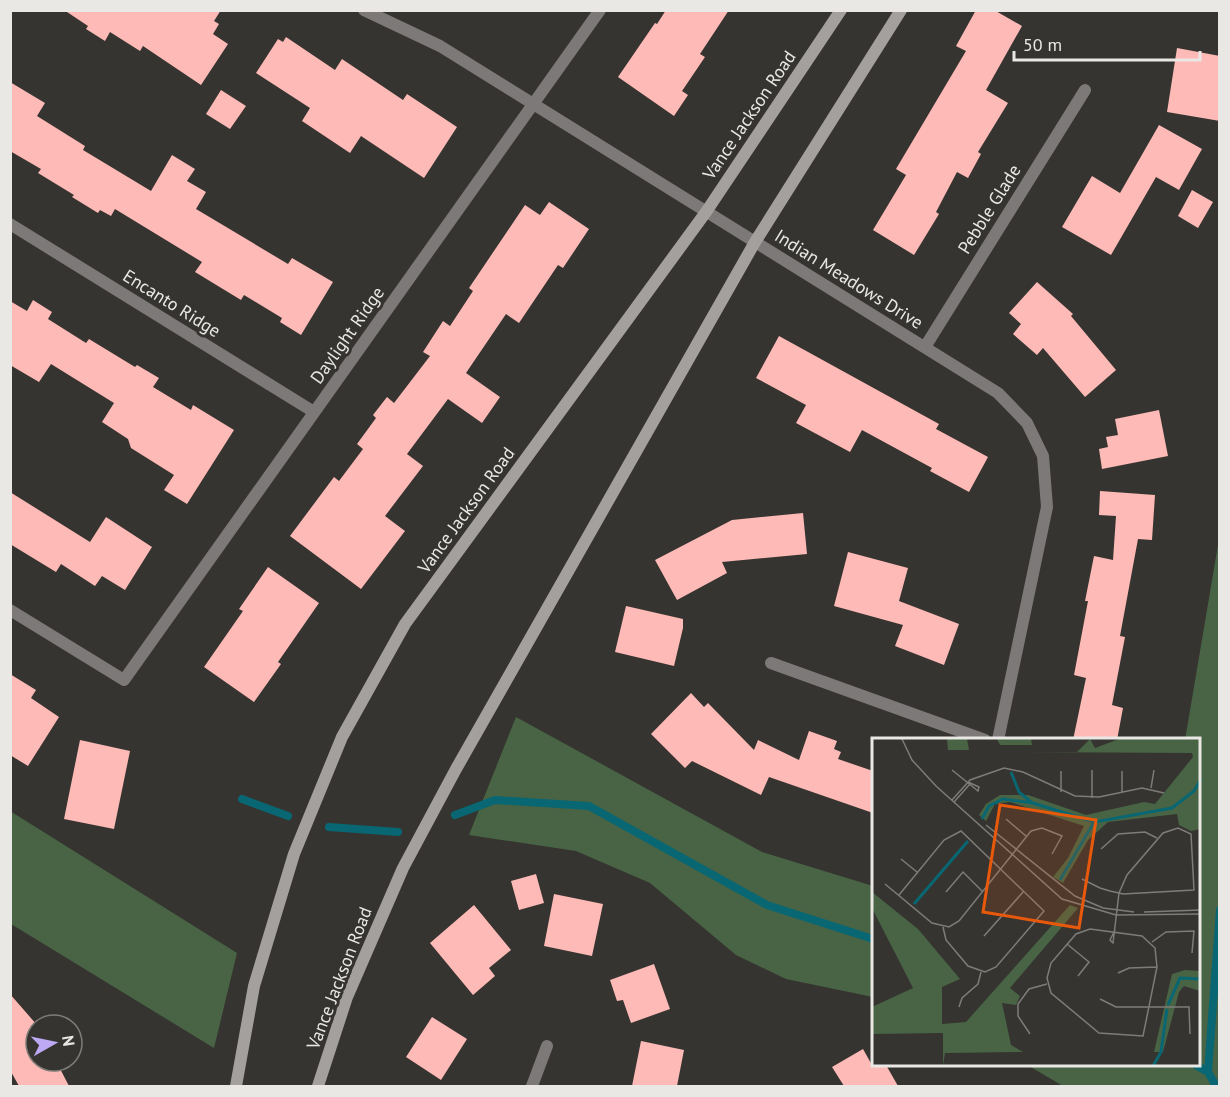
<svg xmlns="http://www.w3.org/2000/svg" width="1230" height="1097" viewBox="0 0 1230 1097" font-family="'PT Sans',sans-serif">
  <rect width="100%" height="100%" fill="#363430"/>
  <!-- green -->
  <path fill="#486445" d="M1219,539V1086H1063L1029,1066H1198V740H1185Z
    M516,717L762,852L873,886V997L786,979L736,955L650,883L576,851L469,835Z
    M10,811L237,953L214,1048L11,924Z"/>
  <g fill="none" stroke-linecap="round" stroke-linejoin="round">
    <!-- stream -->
    <path stroke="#086772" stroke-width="8" d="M242,799L288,816
      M455,815L495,800L589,806L767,905L873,939
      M329,827L398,832
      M1197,1066L1208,1072L1216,1086
      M1208,1072L1220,910"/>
  </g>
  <!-- building -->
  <path fill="#febab6" d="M64,10H221L214,21L219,24L213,34L228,44L201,85L143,46L140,51L110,32L105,41L86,29L88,26Z
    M666,10H729L700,54L705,57L682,91L688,95L674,116L618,77L655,23L657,24Z
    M976,10H994L1022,26L986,90L1008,103L978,152L981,154L968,178L957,172L936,212L939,214L914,255L873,230L906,175L896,169L966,51L956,46Z
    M286,37L335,70L342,59L403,100L407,94L457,127L424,178L361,136L350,153L302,121L310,108L256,73L278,39L283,42Z
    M1177,48L1220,56V121L1167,112Z
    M10,82L45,103L37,116L85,146L83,150L151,191L172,155L195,169L187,181L206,192L196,209L288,264L292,258L333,282L301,335L280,322L282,318L244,295L241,300L195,272L202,262L115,209L111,216L100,210L98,213L72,197L74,195L38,173L41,169L10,151Z
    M221,90L246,106L230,129L206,114Z
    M1159,125L1202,149L1179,190L1156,177L1111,255L1062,227L1092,176L1120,193Z
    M1192,190L1213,202L1198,228L1178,216Z
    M549,202L589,229L563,268L558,265L519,323L506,314L466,373L500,397L482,423L448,399L407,454L423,466L385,516L405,531L361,589L290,536L334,477L339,481L363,449L357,444L376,418L373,415L387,397L394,403L430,356L423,352L443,321L450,326L473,291L469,288L525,205L540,215Z
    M1037,282L1073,314L1071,316L1116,370L1085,397L1043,348L1037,355L1013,334L1021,324L1009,313Z
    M33,300L52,312L48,319L86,343L89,339L135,367L137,365L159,378L153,387L191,410L193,405L234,430L187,504L164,490L174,475L131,448L128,439L102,422L114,403L51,364L39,382L10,365V301L27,311Z
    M779,336L939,424L936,429L988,457L969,492L930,471L932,468L862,430L850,452L796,423L806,405L756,378Z
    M1159,410L1168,456L1102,469L1099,449L1108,447L1106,437L1118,435L1115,419Z
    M1100,491L1155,495L1152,540L1138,539L1120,636L1125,637L1112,705L1123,708L1117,740H1073L1086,678L1074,675L1088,601H1085L1094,556L1113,560L1116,516L1099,515Z
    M10,492L90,542L106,517L152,547L125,590L102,576L95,586L61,564L56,572L10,544Z
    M803,513L807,554L722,562L727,573L677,600L655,560L732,520Z
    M848,552L908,568L899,601L959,624L944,665L895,646L903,625L834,606Z
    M268,567L319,603L278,662L281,664L254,702L204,667L243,611L239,609Z
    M626,606L683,619V628L674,666L615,652Z
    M10,674L36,690L31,698L59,717L28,766L10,755Z
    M691,693L704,707L708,703L754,750L758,740L799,760L809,731L837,741L834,749L841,752L838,759L873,771V813L769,777L761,795L692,761L685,768L651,734Z
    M80,740L130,751L114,829L64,819Z
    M536,874L544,903L519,910L511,881Z
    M554,894L603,904L592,956L544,946Z
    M474,905L511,950L489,968L495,976L473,995L430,943Z
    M654,964L670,1009L631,1023L623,1000L617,1001L610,980Z
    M10,994L37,1025L36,1061H56L69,1086H19L10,1070Z
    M432,1017L467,1039L441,1080L406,1057Z
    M641,1041L684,1050L677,1086H632Z
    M863,1049L872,1065H886L898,1086H844L832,1067Z"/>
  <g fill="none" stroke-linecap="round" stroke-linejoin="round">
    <!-- minor -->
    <path stroke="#7c7978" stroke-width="12" d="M364,10L440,46L998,393L1027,423L1043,456L1047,507L998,740
      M10,224L314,412
      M925,347L1085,90
      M10,610L124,680L600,10
      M771,663L985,740
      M532,1086L547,1046"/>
    <!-- secondary -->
    <path stroke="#a4a09e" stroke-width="12" d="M236,1086L254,986L294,854L342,737L405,624L706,212L841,10
      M318,1086L347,997L403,868L456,769L755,242L901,10"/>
  </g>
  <g text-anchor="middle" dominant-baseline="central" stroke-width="6" stroke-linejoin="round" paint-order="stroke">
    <!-- street labels -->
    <g font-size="18" fill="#e9e8e5" stroke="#363430">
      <text transform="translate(749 115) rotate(-56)">Vance Jackson Road</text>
      <text transform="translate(989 209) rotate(-58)">Pebble Glade</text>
      <text transform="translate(849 279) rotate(32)">Indian Meadows Drive</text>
      <text transform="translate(172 303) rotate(32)">Encanto Ridge</text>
      <text transform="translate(347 335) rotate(-55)">Daylight Ridge</text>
      <text transform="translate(466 510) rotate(-54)">Vance Jackson Road</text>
      <text transform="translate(339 978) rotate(-69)">Vance Jackson Road</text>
    </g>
  </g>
  <!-- overview -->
  <g transform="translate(872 738)">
    <rect width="328" height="328" fill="#363430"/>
    <path d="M75,1H95L97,12H76ZM125,1H159L160,7H128ZM218,1L223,10L247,1H328V91L319,93L307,87L305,76L236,84L216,102L191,145L181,139L196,120L212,88L138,64L123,66L114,83L107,77L114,66L128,57H156L214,77L272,64L283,66L321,19L320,15L123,14H205ZM0,154L46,191L88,241L70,249V286L94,284L198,167L206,170L138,250L148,258L144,267L130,265L139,307L151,314L73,315L71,328V295L0,296V269L41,250L0,170ZM313,232L328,233V253L312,248L307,254L291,314H282L300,236Z" fill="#486445"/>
    <path fill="none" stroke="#086772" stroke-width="3" d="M139,34L147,54L159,64M110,81L117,68L131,61L161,65L222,84M188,142L222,84L300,70L322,53L329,41M42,166L96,103M296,267L308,240L329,241M281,328L289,314L295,271"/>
    <path fill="none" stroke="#7e7c78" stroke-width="1.5" d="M30,1L40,22L64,48L190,161L244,177L329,176M80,32L106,53L107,49L96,44M220,32V60M250,33V54M279,50L282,32M189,54V33M80,62L98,42L132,30L151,34L203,58L227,59L270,50L292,55M82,64L98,46M134,81L154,98M114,87L203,158L231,170L262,174M229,111L246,96L273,94L285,100M29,121L45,134M210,141L228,150L238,153L247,155L251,156L322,152L319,96L306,90L291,95L255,137L247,155L241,205L238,202L243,192M13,146L60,185L77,189L87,183L159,93L170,90L190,98L180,116M74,154L91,134L111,154M27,157L72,102L89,93L172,173L124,229L113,234L96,228L74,202L71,189M272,174L329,172M218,191L270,198L283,210L285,229L271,298L227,295L179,255L175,240L179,225L204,196ZM112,198L152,153M280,204L294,194L322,193L320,215M195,206L217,224L206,238M246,235L257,230L285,229M228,261L244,269H317L318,296M87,269L90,260L106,246L109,234M158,296L146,278V266L157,251L175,246"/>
    <path fill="#e8590c" fill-opacity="0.15" stroke="#e8590c" stroke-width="3" d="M128,67L224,82L207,190L111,174Z"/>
    <rect width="328" height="328" fill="none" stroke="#e9e8e5" stroke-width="3"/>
  </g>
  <!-- border -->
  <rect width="1230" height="1097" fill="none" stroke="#e9e8e5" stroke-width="24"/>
  <!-- north arrow -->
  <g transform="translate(54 1043) rotate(81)"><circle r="28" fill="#363430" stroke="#7e7c78" stroke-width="1.5"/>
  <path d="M0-4.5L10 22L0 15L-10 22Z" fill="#bea9f4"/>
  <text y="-9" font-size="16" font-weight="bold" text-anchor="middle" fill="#e9e8e5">N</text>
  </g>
  <!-- scale -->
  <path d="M1014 51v9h186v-9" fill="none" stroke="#e9e8e5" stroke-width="3"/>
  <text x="1023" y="51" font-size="18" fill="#e9e8e5" stroke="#363430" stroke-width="4.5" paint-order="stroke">50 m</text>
</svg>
